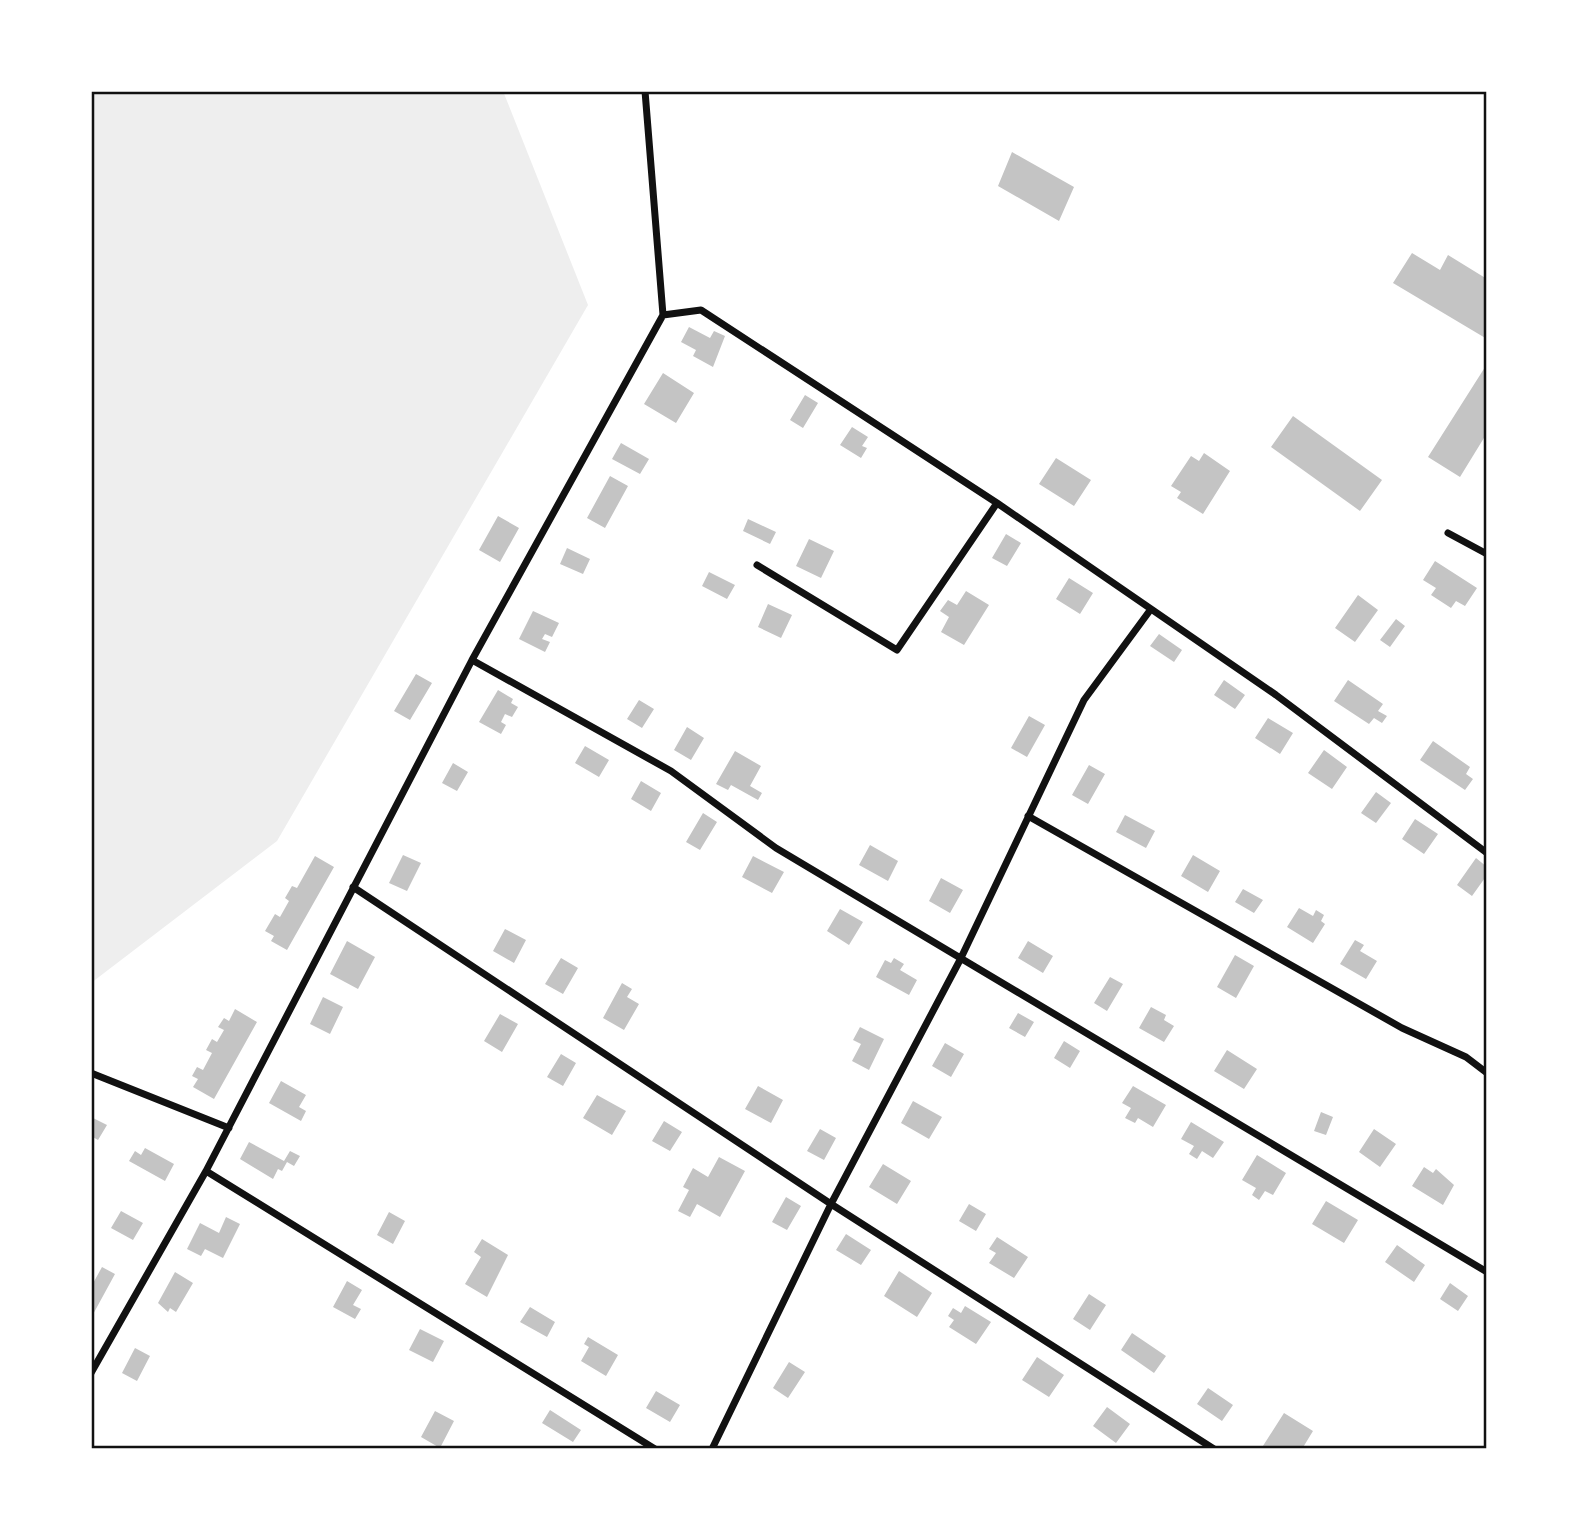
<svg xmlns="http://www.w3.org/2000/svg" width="1578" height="1540" viewBox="0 0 1578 1540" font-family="'Exo 2',sans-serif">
  <rect width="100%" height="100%" fill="#fff"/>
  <!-- green -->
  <path fill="#eee" d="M91,91H503L588,305L277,841L91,983Z"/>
  <!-- building -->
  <path fill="#c4c4c4" d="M1012,152L1074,187L1059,221L998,186Z
    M1412,253L1440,270L1448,255L1487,279V339L1393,283Z
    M689,327L710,338L714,331L725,336L713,367L693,356L696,350L681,342Z
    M1487,364V433L1460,477L1428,457Z
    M663,373L694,393L676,423L644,404Z
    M805,395L818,403L803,428L790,420Z
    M1293,416L1382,480L1360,511L1271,447Z
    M852,427L868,437L862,446L867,448L861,458L840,445Z
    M621,443L649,459L640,474L612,459Z
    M1204,453L1230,471L1203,514L1177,498L1181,492L1171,486L1191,456L1199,461Z
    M1056,458L1091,480L1074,506L1039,484Z
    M610,476L628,486L605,528L587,518Z
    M498,516L519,528L500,562L479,550Z
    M748,519L776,532L770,544L743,531Z
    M1006,534L1021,543L1007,566L992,558Z
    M809,539L834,551L821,578L796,566Z
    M567,548L590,559L583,574L560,564Z
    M1435,561L1477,588L1465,606L1456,601L1451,608L1431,595L1436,588L1423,580Z
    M709,572L735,585L727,599L702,586Z
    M1069,578L1093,593L1080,614L1056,599Z
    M966,591L989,605L964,645L941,632L949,617L940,611L948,600L957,605Z
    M1358,595L1378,610L1355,642L1335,628Z
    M768,604L792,615L781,638L758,627Z
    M533,611L559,623L552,637L545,634L542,639L550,642L545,652L519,639Z
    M1396,619L1405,626L1390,647L1380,640Z
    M1159,634L1182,650L1174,662L1150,646Z
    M416,674L432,683L410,720L394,711Z
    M1224,680L1245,695L1235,709L1214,695Z
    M1348,680L1383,704L1378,711L1387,716L1382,723L1374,718L1369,724L1334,701Z
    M498,690L513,699L511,703L518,707L512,717L505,714L501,722L506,725L501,734L479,722Z
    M639,700L654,709L642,728L627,719Z
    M1029,716L1045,725L1027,757L1011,748Z
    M1268,718L1293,733L1280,754L1255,738Z
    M687,727L704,738L691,760L674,750Z
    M1433,741L1470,767L1466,774L1473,779L1465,790L1420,760Z
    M585,746L609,760L599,777L575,763Z
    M1324,750L1347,767L1332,789L1308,773Z
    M735,751L761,766L750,786L762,793L758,800L731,785L728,790L716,784Z
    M453,763L468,772L457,791L442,783Z
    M1089,765L1105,774L1088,804L1072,795Z
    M641,781L661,793L651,811L631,799Z
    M1376,792L1391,803L1376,823L1361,813Z
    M703,813L717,822L700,850L686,842Z
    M1125,815L1155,831L1146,848L1116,832Z
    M1415,819L1438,834L1424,854L1402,839Z
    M870,845L898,861L888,881L859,865Z
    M403,855L421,863L407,891L389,883Z
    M1193,855L1220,871L1208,892L1181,876Z
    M315,856L334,867L287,950L271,941L274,936L265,931L275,914L280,917L289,901L285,898L292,886L297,888Z
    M753,856L784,872L772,893L742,877Z
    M1476,858L1487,867V875L1472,896L1457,885Z
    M941,878L963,890L950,913L929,901Z
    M1243,889L1263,900L1254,913L1235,902Z
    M1299,908L1313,916L1316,910L1324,915L1321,921L1325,924L1313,943L1287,927Z
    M840,909L863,922L849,945L827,931Z
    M505,929L526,940L514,963L493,951Z
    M1355,940L1364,945L1360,951L1377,961L1366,979L1340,964Z
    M347,941L375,957L358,989L330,974Z
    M1028,941L1053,956L1043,973L1018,958Z
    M1235,955L1254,966L1236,998L1217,987Z
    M561,958L578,968L563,994L545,984Z
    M894,958L904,964L900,970L917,980L909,995L876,977L885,960L891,963Z
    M1110,977L1123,984L1107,1011L1094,1003Z
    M622,983L632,989L627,997L639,1004L624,1030L603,1018Z
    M323,997L343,1007L330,1034L310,1024Z
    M1151,1007L1166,1015L1164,1020L1174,1026L1164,1042L1139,1028Z
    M235,1009L257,1022L214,1099L193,1087L198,1079L192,1076L197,1067L203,1070L212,1053L206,1050L212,1039L217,1042L224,1030L218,1027L224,1018L229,1021Z
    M1018,1013L1034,1022L1025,1037L1009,1028Z
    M500,1014L518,1024L502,1052L484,1041Z
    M860,1027L884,1039L869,1070L852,1061L861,1044L853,1040Z
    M1064,1041L1080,1051L1070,1068L1054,1058Z
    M945,1043L964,1054L951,1077L932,1066Z
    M1227,1050L1257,1069L1244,1089L1214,1071Z
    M561,1054L576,1063L563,1086L547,1077Z
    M281,1081L306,1095L299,1107L306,1111L301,1121L269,1103Z
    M758,1086L783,1100L771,1123L745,1109Z
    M1133,1086L1166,1105L1153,1127L1138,1118L1135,1123L1125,1118L1131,1108L1122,1103Z
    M597,1095L626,1111L612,1135L583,1118Z
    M913,1101L942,1117L929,1139L901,1123Z
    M1321,1112L1333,1117L1326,1135L1314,1131Z
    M91,1117L107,1125L98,1140L91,1136Z
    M664,1121L682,1132L670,1151L652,1141Z
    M1191,1122L1224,1142L1213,1158L1202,1151L1197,1159L1189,1154L1194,1146L1181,1139Z
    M820,1129L836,1138L824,1160L807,1151Z
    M1374,1129L1396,1144L1380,1167L1359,1152Z
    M249,1142L284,1161L290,1151L300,1156L294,1166L287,1162L282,1171L278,1169L273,1179L240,1159Z
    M145,1148L174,1164L165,1181L129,1161L135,1151L141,1155Z
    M1257,1155L1286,1173L1273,1195L1265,1191L1259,1200L1252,1195L1256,1188L1242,1180Z
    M719,1157L745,1171L720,1217L697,1204L690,1217L678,1211L689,1190L683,1187L693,1168L708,1177Z
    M883,1164L911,1181L897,1204L869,1187Z
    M1424,1167L1433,1173L1436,1169L1454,1185L1443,1205L1412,1186Z
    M786,1197L801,1206L787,1230L772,1222Z
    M1326,1201L1358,1220L1344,1243L1312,1224Z
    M969,1204L986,1214L976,1231L959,1221Z
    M121,1211L143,1223L133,1240L111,1228Z
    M389,1212L405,1221L393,1244L377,1235Z
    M226,1217L240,1224L223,1258L205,1249L201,1256L187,1249L200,1223L219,1233Z
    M846,1234L871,1250L861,1265L836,1250Z
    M997,1237L1028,1257L1014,1278L989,1263L996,1253L989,1249Z
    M482,1239L508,1255L487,1297L465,1284L481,1257L474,1252Z
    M1397,1245L1425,1265L1414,1282L1385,1262Z
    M102,1267L115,1274L91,1318V1287Z
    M899,1271L932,1293L917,1317L884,1296Z
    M175,1272L193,1283L176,1312L170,1308L168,1312L158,1303Z
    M347,1281L362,1290L353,1305L361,1309L355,1319L333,1307Z
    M1450,1283L1468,1296L1458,1311L1440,1299Z
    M1089,1294L1106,1305L1090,1330L1073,1319Z
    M965,1306L991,1322L976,1344L949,1327L954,1320L948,1316L953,1308L961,1313Z
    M530,1307L555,1322L547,1337L520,1322Z
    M420,1329L444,1341L433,1362L409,1350Z
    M1132,1333L1166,1356L1154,1373L1121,1350Z
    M588,1337L618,1355L606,1376L581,1361L589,1347L584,1344Z
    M135,1348L150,1356L137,1381L122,1373Z
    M1037,1357L1064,1375L1049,1397L1022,1380Z
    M789,1362L805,1372L788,1398L773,1388Z
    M1208,1388L1233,1405L1222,1421L1197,1404Z
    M656,1391L680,1405L670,1422L646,1408Z
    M1107,1407L1130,1424L1116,1443L1093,1426Z
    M550,1410L581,1430L573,1442L542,1423Z
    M435,1411L454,1421L440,1448L421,1437Z
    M1284,1413L1313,1431L1302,1449H1261Z"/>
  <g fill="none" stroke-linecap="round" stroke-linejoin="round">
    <!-- minor -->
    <path stroke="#111" stroke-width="7" d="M645,91L663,315
      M663,315L701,310L997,503L1276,695L1487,853
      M1448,533L1487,554
      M757,565L897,650L997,503
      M472,660L671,771L776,848L1487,1272
      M1028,816L1402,1028L1466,1057L1487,1073
      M353,887L831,1204L1214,1449
      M91,1073L229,1128
      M206,1171L655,1449
      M91,1373L206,1171L472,660L663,315
      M712,1449L831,1204L960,960L1084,700L1151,609"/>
  </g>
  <!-- border -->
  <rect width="1578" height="1540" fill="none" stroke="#ffffff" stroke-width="186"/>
  <rect x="93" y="93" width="1392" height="1354" fill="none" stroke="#111" stroke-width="2.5"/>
</svg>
